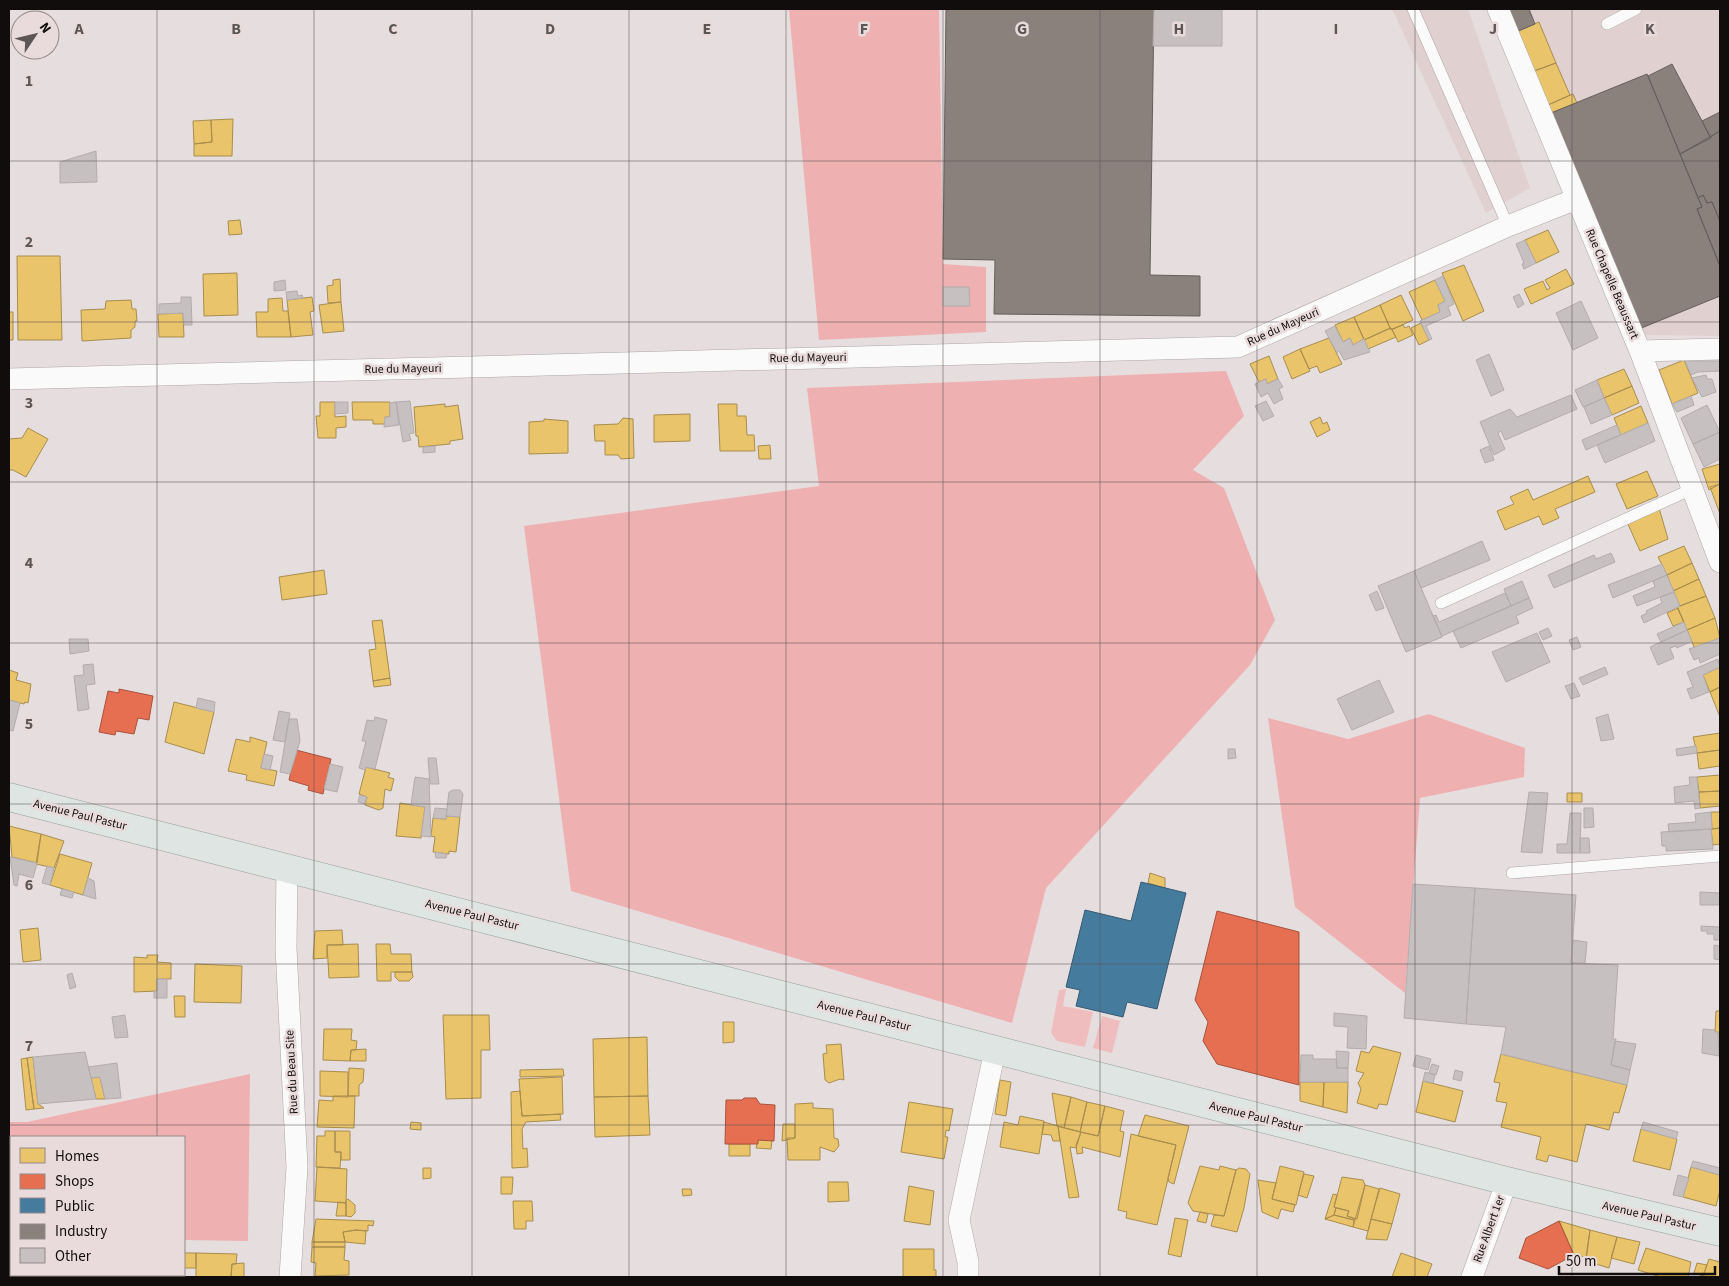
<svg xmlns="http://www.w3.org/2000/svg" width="1729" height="1286" viewBox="0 0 1729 1286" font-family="'Source Sans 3',sans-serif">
  <rect width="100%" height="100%" fill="#e6dede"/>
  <!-- built -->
  <path fill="#e0d0d0" d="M1392,9H1468L1530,188L1486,213Z
    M1520,9H1720V336L1645,335L1546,86Z"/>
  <!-- green -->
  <path fill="#f0bdbe" d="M1066,989L1063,1006L1093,1012L1085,1047L1057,1041L1051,1033L1059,990Z
    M1102,1016L1120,1021L1112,1053L1093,1048Z"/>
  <!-- forest -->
  <path fill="#eeb0b1" d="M789,9H939L943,264L986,267V332L819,340Z
    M1226,371L1244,416L1193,470L1224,488L1275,620L1250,665L1046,888L1012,1023L571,891L524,526L819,486L807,388Z
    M1429,714L1525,748L1524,777L1420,798L1405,993L1295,907L1268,718L1348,739Z
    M250,1074L248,1241L184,1240V1137H11V1237L9,1236V1122H27Z"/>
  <!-- homes -->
  <path fill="#e9c46a" stroke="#a88d4e" d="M1539,22L1556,63L1534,71L1516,32Z
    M1556,63L1570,95L1548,105L1534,71Z
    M1573,94L1577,103L1551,113L1548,105Z
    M233,119L232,156H194V144L212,142L211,120Z
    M211,120L212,142L194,144L193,121Z
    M240,220L242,234L229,235L228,221Z
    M1548,230L1559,252L1536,263L1525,240Z
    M17,256H60L62,340H18Z
    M1464,265L1484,311L1463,321L1442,273Z
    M1566,269L1574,284L1531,304L1524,289L1543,281L1547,290L1550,288L1545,280Z
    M237,273L238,315L204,316L203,274Z
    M340,279L341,302L328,303L327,286L333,285V280Z
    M1435,280L1445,301L1438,305L1440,312L1422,320L1409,292Z
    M1401,295L1413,320L1391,330L1380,305Z
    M312,297L314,311L310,312L313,335L291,337L287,300Z
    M282,298L283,311H288L291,337H257L256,312H268V299Z
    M131,300L132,309H136L137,321H135V327L131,330V338L82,341L81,310L105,309L106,301Z
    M341,302L344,331L323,333L319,305Z
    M1380,305L1390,328L1364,340L1354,317Z
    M9,312H13V340H9Z
    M183,313L184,337H159L158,314Z
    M1354,317L1364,339L1353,345L1350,338L1343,342L1335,325Z
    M1421,323L1429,340L1419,345L1411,328Z
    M1403,325L1405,328L1409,326L1413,335L1398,342L1392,329Z
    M1391,328L1396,337L1368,349L1364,340Z
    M1329,338L1342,364L1320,373L1317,366L1309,369L1300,349Z
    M1300,349L1310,371L1292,379L1283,357Z
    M1269,356L1278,379L1267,384L1266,379L1259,382L1250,364Z
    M1684,360L1698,393L1672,404L1659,370Z
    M1624,369L1632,386L1604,398L1597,380Z
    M1632,386L1639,403L1612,415L1604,398Z
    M320,402H335V417L346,416V427L336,428V438H318L316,416H320Z
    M352,402H390V417H385L386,424H373V420H353Z
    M445,404V407L458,405L463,439L450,441V444L419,447L418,436H416L414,407Z
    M718,404H737V416H746L747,435H754L755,451H720Z
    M1641,406L1648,423L1621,435L1614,418Z
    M690,414V441L654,442V415Z
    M1320,417L1323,424L1327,422L1330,430L1317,437L1310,422Z
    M623,418L633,419L634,458L621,459L618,455H605V441H595L594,425L618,424Z
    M544,419L568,421V453L529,454V422L544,421Z
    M28,428L48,439L26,477L13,470H9V439L22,438Z
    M770,445L771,459H759L758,446Z
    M1720,464V484L1709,490L1702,469Z
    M1647,471L1658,496L1627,509L1616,484Z
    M1588,476L1595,492L1555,509L1559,518L1543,525L1539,516L1505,530L1497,511L1514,504L1510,497L1528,489L1533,500Z
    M1720,484V514L1710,487Z
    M1659,508L1668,539L1640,551L1627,522Z
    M1684,546L1692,563L1667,575L1658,557Z
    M1692,563L1699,579L1673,591L1667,575Z
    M324,570L327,594L282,600L279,577Z
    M1699,579L1706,596L1680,606L1673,591Z
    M1706,596L1715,618L1687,630L1677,607Z
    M1678,608L1684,622L1673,626L1667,613Z
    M1715,618L1720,638L1695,649L1687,630Z
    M382,620L390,678L373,681L369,650L376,649L372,621Z
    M1720,667V687L1710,692L1703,675Z
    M9,670L18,673L16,680L31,684L28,703L25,702L24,704L9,700Z
    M390,678L391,685L374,687L373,681Z
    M1720,687V717L1710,692Z
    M174,702L214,712L204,754L165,742Z
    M1720,733V750L1697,753L1693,737Z
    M250,737L267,742L261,768L277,771L274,786L246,780L247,775L228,771L236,739L250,742Z
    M1720,750V766L1699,769L1697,753Z
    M366,767L390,773L388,777L394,779L391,791L385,789L383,808L379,810L365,805L367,797L359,794Z
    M1720,775V791L1699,792L1697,777Z
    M1720,791V806L1700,808L1699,792Z
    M1567,793H1582V802H1567Z
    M400,803L425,807L421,838L396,836Z
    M1711,812H1720V828L1712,829Z
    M446,816L460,817L456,852L449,851V854L433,852L435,837L431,836L433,818L446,819Z
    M9,826L41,834L37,863L12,857Z
    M1720,828V844L1713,845L1711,829Z
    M41,834L64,841L54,868L36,864Z
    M60,854L92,863L83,895L50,885Z
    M1150,873L1165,878V888L1148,883Z
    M38,928L41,960L23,962L20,930Z
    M342,930L343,945H327V958L313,959L315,931Z
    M358,944L359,977L329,978L327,945Z
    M376,944H390L391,954H411L412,972H391V981H377Z
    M147,955H158L157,962L171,963V979H157V991L134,992V957L147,958Z
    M195,964L242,966L241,1003L194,1002Z
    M395,972H412L413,977L409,981H399L395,977Z
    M174,996H185V1017H175Z
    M1716,1011H1720V1046L1717,1047L1718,1032H1715Z
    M443,1015H489L490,1050H481V1098L446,1099Z
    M723,1022H734V1042L723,1043Z
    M324,1029H352L351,1040L357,1041L356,1050H351L350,1061L323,1060Z
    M647,1037L648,1096L594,1097L593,1039Z
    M841,1044L844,1080L840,1079L829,1083L825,1080L823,1054L827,1053L826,1045Z
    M1373,1046L1401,1053L1387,1105L1379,1104L1377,1109L1357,1103L1361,1089L1358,1083L1364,1073L1356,1071L1361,1051L1369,1053Z
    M366,1049V1061H350L351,1050Z
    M1501,1054L1627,1085L1619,1113L1614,1112L1609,1130L1586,1124L1577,1162L1549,1155L1547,1162L1536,1159L1541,1137L1501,1127L1507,1103L1496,1101L1500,1083L1494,1082Z
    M33,1057L38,1104L44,1108L34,1109L27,1058Z
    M27,1058L34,1109L26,1110L21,1059Z
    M349,1068L364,1069L363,1082L359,1085V1096H348Z
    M563,1069L564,1076L520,1077V1070Z
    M320,1071L348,1072V1097L320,1096Z
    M100,1077L105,1099H96L91,1078Z
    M562,1077L563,1114L522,1116L519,1079Z
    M1000,1080L1011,1082L1006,1116L995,1114Z
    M1423,1081L1463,1091L1455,1122L1416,1112Z
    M1300,1082H1324L1323,1107L1300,1101Z
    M1324,1082H1348L1347,1113L1323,1107Z
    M520,1091L522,1116L560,1114L561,1120L526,1122L522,1129L523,1149L527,1148L528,1167L512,1168L511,1092Z
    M1052,1093L1071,1097L1064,1128L1057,1126Z
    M333,1096H355L354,1128L317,1127L319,1100L333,1101Z
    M648,1096L650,1135L595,1137L594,1097Z
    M1071,1097L1087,1102L1080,1132L1064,1128Z
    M909,1102L953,1109L949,1131L946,1130L945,1137H948L944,1159L901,1152Z
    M1087,1102L1105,1106L1098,1136L1080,1132Z
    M813,1103V1108L833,1109L834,1138L838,1139L839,1146L834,1152L820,1147V1160H788L787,1138H795V1104Z
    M1105,1106L1124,1111L1120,1131L1124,1132L1120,1157L1082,1147L1083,1153L1077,1154L1076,1145L1081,1132L1098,1136Z
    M1145,1115L1189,1126L1174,1184L1169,1182L1168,1178L1176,1145L1138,1136Z
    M1020,1116L1044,1121L1039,1154L1000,1147L1004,1122L1018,1125Z
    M411,1122L421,1123V1130L410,1129Z
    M1044,1122L1058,1126L1060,1141H1053L1051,1135L1042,1134Z
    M783,1124H795V1138L782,1141Z
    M1058,1126L1081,1132L1076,1148L1070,1147L1079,1197L1069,1198Z
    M1641,1129L1677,1139L1670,1170L1633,1161Z
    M325,1131H335V1152H341L340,1168L316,1167L317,1136H325Z
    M335,1131H350V1160H341V1152H335Z
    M1131,1134L1176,1145L1157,1225L1126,1218L1127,1212L1118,1210Z
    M758,1140H772L771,1149L756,1148Z
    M729,1144H750V1156H729Z
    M1200,1166L1219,1170L1220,1166L1236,1170L1224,1216L1193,1211L1188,1203Z
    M1280,1166L1304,1172L1296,1205L1272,1199Z
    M317,1167L347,1169L346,1203L315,1201Z
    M1691,1167L1720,1175V1190L1716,1206L1683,1197Z
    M423,1168H431V1178L423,1179Z
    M1239,1168L1246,1169L1250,1174L1244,1208L1237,1232L1211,1226L1214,1215L1224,1216L1236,1170Z
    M1304,1174L1314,1176L1307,1198L1298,1195Z
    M501,1177H513L512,1194H501Z
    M1342,1177L1363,1180L1365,1185L1357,1219L1347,1216L1349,1211L1334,1207Z
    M1258,1180L1276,1183L1272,1199L1295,1205L1293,1212L1281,1209L1278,1219L1262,1212Z
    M828,1182H848L849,1201L828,1202Z
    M1365,1185L1379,1189L1368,1231L1353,1227Z
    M909,1186L934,1191L930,1225L904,1221Z
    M1380,1188L1400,1194L1392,1224L1371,1219Z
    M682,1189H691L692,1195L683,1196Z
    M1333,1194L1337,1195L1334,1207L1336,1208L1334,1215L1325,1219Z
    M348,1199L355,1205V1213L351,1217L346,1216V1200Z
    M513,1201H532L533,1221H526V1229H514Z
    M338,1202L346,1203V1216H336Z
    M1336,1208L1349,1211L1347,1216L1355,1219L1354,1220L1334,1215Z
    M1200,1212L1208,1214L1206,1223L1197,1221Z
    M1334,1215L1354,1220L1353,1227L1325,1219Z
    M1175,1218L1188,1220L1181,1257L1168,1254Z
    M316,1219L374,1221L373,1226L368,1225V1231L356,1230L343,1232L345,1242H312Z
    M1371,1219L1392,1224L1387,1240L1366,1239Z
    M1559,1221L1590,1230L1586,1257L1574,1255Z
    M356,1230L366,1231L365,1244L345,1242L343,1232Z
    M1590,1230L1617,1237L1609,1268L1586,1261Z
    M1617,1237L1640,1242L1634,1264L1611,1258Z
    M312,1242H345V1247H312Z
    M312,1247H345L344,1260L349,1261V1275L315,1276L316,1263L311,1262Z
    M1646,1248L1691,1262L1688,1277H1661L1638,1270Z
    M903,1249H934V1270H936V1277H903Z
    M184,1253H196V1268H184Z
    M196,1253L237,1254L236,1264H232L231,1277H196Z
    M1401,1253L1432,1264L1427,1277H1392Z
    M1709,1259L1720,1262V1277L1703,1276Z
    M244,1263V1277H231L232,1264Z
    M1697,1263L1707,1265L1703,1276L1694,1273Z"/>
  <!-- shops -->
  <path fill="#e76f51" stroke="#a7523d" d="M119,689L153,696L149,720L138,718L134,734L116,731L115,735L99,732L108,691L119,693Z
    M296,750L331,759L323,794L308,790L309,786L289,780Z
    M1217,911L1299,932V1085L1217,1064L1203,1041L1208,1022L1195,1000Z
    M744,1098H756L760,1104L775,1105L774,1141L758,1140V1144H725L726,1100H742Z
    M1559,1221L1574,1255L1548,1269L1519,1258L1526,1238Z"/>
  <!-- public -->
  <path fill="#457b9d" stroke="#365a72" d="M1141,882L1186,893L1157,1009L1127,1002L1123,1017L1076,1006L1080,990L1066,987L1085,910L1131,921Z"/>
  <!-- industry -->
  <path fill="#8a817c" stroke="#665e5b" d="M946,9H1154L1150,275L1200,276V316L994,314L995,260L943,259Z
    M1507,9H1529L1535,24L1516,32Z
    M1672,64L1711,138L1680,154L1648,76Z
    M1647,74L1702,207L1697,209L1720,266V296L1639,329L1551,113Z
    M1720,112V131L1710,137L1702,121Z
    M1720,131V221L1712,202L1707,203L1703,195L1698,198L1680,154Z
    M1703,195L1707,203L1712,202L1720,221V266L1697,209L1702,207L1698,198Z"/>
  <!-- building -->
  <path fill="#c6c0c0" stroke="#b3acac" d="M1154,9H1222V46H1153Z
    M96,151L97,182L60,183V162Z
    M1525,240L1536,263L1524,269L1522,264L1524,263L1516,244Z
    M1443,276L1454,304L1448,307L1451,315L1426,326L1432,339L1429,340L1420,321L1440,312L1438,305L1445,301L1435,280Z
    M285,280L286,290L274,291V282Z
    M943,287H969L970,306H943Z
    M297,291L298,296L302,295L303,298L287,300L286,292Z
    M1519,294L1524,304L1518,308L1513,297Z
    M181,297H191L192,325H184L183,313L159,314V304L181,303Z
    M1581,301L1598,338L1573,350L1556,313Z
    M1335,326L1343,342L1350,338L1353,345L1364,339L1370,352L1344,360L1339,351L1337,353L1325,331Z
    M1489,354L1504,390L1491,396L1476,360Z
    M1685,361H1720V371L1698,372L1691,375Z
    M1706,375L1707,379H1712L1716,392L1702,397L1692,378Z
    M1266,379L1267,384L1278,379L1283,387L1279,389L1283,399L1274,404L1268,393L1261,397L1255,384Z
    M1597,380L1604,398L1583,407L1575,390Z
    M1571,395L1577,409L1505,440L1501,431L1498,433L1505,449L1494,455L1480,422L1510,409L1517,417Z
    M1691,396L1694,405L1677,412L1672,404Z
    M1604,398L1612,415L1591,424L1584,407Z
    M410,401L414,433L409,434L411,440L403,442L396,402Z
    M1266,401L1274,416L1263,421L1255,406Z
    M335,402H348V413L335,414Z
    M396,402L399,425L384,427L385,417H390V403Z
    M1707,405L1720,432L1693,444L1681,418Z
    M1648,423L1655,441L1605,463L1597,445Z
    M1617,425L1621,435L1586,450L1582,440Z
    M1720,432V459L1704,467L1693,444Z
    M435,446V452L423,453V447Z
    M1489,446L1494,460L1485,463L1480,450Z
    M1482,541L1490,560L1421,588L1414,571Z
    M1611,553L1615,562L1554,588L1548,575L1594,555L1596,559Z
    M1662,564L1667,575L1613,598L1608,585Z
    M1414,571L1442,637L1406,652L1378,586Z
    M1667,575L1674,592L1637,606L1633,596L1655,587L1653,581Z
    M1522,581L1529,598L1511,606L1504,589Z
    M1377,591L1384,608L1376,611L1369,595Z
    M1674,592L1680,606L1644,623L1641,616L1647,613L1646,611L1662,603L1660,597Z
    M1505,593L1511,606L1442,636L1433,616L1436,615L1439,622Z
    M1529,598L1533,608L1516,616L1519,623L1461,648L1453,631Z
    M1684,622L1687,630L1661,642L1657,634Z
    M1548,628L1552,636L1543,640L1539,632Z
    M1687,630L1692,641L1677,648L1676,646L1670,648L1674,658L1658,665L1650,647Z
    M1537,633L1550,662L1506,682L1492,652Z
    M1577,637L1581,647L1573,650L1569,640Z
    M1720,638V654L1700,663L1699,658L1694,660L1689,649Z
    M69,639H88L89,651L70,654Z
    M1718,659L1720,667L1703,675L1709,692L1691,699L1687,689L1693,687L1687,672Z
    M93,664L95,684L86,685L89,709L78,711L74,676L84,675L83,665Z
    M1605,667L1608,674L1583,685L1579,678Z
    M1379,680L1394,712L1352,730L1337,699Z
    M1574,683L1580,696L1571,699L1565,686Z
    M198,698L215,702L214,712L196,708Z
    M9,700L20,703L13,731L9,730Z
    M279,711L290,713L285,742L273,740Z
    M1608,714L1614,739L1601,741L1596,718Z
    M375,717L387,720L375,769L366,767L365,770L359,768L366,741H362L367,720L374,721Z
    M289,719H297L300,741L290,774L280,772Z
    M1696,746L1697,753L1677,756L1676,749Z
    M1228,749H1235L1236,758L1228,759Z
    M264,754L273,756L270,770L261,768Z
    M428,758H436L439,784H430Z
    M330,764L343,767L337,792L324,789Z
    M415,777L429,779L431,837L421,836L425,807L411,805Z
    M1689,777H1697L1700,808L1695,809L1694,801L1675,803L1674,787L1690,785Z
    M453,790H460L463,794L460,817L446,816L449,792Z
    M1529,792L1548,793L1542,853L1521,852Z
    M360,795L367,797L365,804L358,802Z
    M435,808L447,809L446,819L433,818Z
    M1584,808H1593L1594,827L1584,828Z
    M1711,812L1712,829L1669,832L1668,824L1696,822L1695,814Z
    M1570,813H1581L1580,853H1557V844H1567Z
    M1711,829L1713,849L1666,851V846H1662L1661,832Z
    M1580,838H1589L1590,853H1580Z
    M435,852L447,854L446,858H436Z
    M10,857L37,863L33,878L19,874L17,886L14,885Z
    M47,866L54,868L50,885L42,883Z
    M88,878L94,881L96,899L83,895Z
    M1413,884L1475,888L1466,1024L1404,1018Z
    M1475,888L1576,895L1571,963L1618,965L1613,1039H1616L1611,1065L1630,1070L1627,1085L1501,1054L1506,1027L1466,1024Z
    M62,889L74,892L72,898L60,895Z
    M1700,892L1720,893V905H1700Z
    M1701,926L1720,927V940H1714V934H1707V931H1701Z
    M1573,940L1587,942L1585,963H1571Z
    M1714,945L1720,946V960L1714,959Z
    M72,973L76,987L70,989L67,975Z
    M157,979H167V998H154V991H157Z
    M1334,1013L1367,1016L1366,1049L1347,1048L1348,1027L1334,1026Z
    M125,1015L128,1037L115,1038L112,1017Z
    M1703,1029L1715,1030V1032H1718L1719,1056L1702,1053Z
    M1615,1041L1636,1044L1630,1070L1611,1065Z
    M1336,1051L1349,1052L1348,1068H1337Z
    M85,1052L96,1099L38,1104L33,1057Z
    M1301,1055H1313V1059H1336L1337,1068H1348V1082H1300Z
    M1416,1055L1431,1059L1428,1070L1413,1066Z
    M117,1063L121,1098L105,1099L100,1077L91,1078L88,1067Z
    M1432,1064L1439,1066L1436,1075L1429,1073Z
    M1455,1070L1463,1072L1461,1081L1453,1079Z
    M1425,1072L1435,1075L1433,1083L1423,1081Z
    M1643,1122L1678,1132L1676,1139L1641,1129Z
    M1693,1161L1720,1168V1175L1691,1167Z
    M1678,1175L1689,1178L1683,1197L1673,1195Z"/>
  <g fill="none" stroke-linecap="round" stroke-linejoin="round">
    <!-- service casing -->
    <g stroke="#ada6a6" stroke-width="12">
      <path id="service" d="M1413,9L1508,226
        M1607,24L1636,9
        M1441,603L1692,489
        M1512,873L1720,856"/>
    </g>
    <!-- minor casing -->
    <g stroke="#ada6a6" stroke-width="22">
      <path id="minor" d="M1498,9L1640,351L1720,562
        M1640,351L1720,349
        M9,379L1238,347L1508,226L1576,199
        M287,868L286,948L297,1167L290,1277
        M968,1277V1262L959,1220L995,1050
        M1472,1277L1507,1181"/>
    </g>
    <!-- primary casing -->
    <g stroke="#959d9a" stroke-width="29">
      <path id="primary" d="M9,797L1507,1181L1720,1232"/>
    </g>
    <!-- service -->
    <use href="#service" stroke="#fbfafa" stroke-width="11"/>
    <!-- minor -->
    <use href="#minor" stroke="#fbfafa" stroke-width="21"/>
    <!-- primary -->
    <use href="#primary" stroke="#dee5e3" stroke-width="28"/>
  </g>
  <!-- grid -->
  <path fill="none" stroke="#5c5656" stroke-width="1" stroke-opacity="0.55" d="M157,9V1137M314,9V1277M472,9V1277M629,9V1277M786,9V1277M943,9V1277M1100,9V1277M1257,9V1277M1415,9V1277M1572,9V1277M9,161H1720M9,322H1720M9,482H1720M9,643H1720M9,804H1720M9,964H1720M9,1125H1720M157,1275V1277"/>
  <g text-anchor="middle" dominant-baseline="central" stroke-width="5" stroke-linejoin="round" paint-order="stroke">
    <!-- street labels -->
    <g font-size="12" fill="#120d0d" stroke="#e9dbdb">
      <text transform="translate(1612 284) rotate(67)">Rue Chapelle Beaussart</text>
      <text transform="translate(1283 327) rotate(-24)">Rue du Mayeuri</text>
      <text transform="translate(808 358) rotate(-1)">Rue du Mayeuri</text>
      <text transform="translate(403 369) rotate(-1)">Rue du Mayeuri</text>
      <text transform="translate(80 815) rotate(14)">Avenue Paul Pastur</text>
      <text transform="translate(472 915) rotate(14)">Avenue Paul Pastur</text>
      <text transform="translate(864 1016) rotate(14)">Avenue Paul Pastur</text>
      <text transform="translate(292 1072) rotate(-93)">Rue du Beau Site</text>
      <text transform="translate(1256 1117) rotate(14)">Avenue Paul Pastur</text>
      <text transform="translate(1649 1216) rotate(13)">Avenue Paul Pastur</text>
      <text transform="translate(1489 1229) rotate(-70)">Rue Albert 1er</text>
    </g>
  </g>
  <g font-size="16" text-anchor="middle" font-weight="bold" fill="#5c5656" stroke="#e9dbdb" stroke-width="5" stroke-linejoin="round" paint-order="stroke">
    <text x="79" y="34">A</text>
    <text x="236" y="34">B</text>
    <text x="393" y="34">C</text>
    <text x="550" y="34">D</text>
    <text x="707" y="34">E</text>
    <text x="864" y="34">F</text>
    <text x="1022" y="34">G</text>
    <text x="1179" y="34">H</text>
    <text x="1336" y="34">I</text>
    <text x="1493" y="34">J</text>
    <text x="1650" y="34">K</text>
    <text x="29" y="86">1</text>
    <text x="29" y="247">2</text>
    <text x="29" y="408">3</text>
    <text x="29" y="568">4</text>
    <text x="29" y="729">5</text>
    <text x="29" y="890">6</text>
    <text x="29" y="1051">7</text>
  </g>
  <!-- border -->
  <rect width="1729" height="1286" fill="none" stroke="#120d0d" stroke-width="20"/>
  <!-- legend -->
  <rect x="10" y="1136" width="175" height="140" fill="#e9dbdb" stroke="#938989"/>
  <rect x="20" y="1148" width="25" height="15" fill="#e9c46a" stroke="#938989"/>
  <text x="55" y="1161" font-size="15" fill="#120d0d">Homes</text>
  <rect x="20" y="1174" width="25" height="15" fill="#e76f51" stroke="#938989"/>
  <text x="55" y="1186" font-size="15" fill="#120d0d">Shops</text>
  <rect x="20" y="1198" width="25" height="15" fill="#457b9d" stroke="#938989"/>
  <text x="55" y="1211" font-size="15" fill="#120d0d">Public</text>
  <rect x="20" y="1224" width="25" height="15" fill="#8a817c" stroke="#938989"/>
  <text x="55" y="1236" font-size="15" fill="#120d0d">Industry</text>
  <rect x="20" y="1248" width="25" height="15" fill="#c6c0c0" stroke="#938989"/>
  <text x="55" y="1261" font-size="15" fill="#120d0d">Other</text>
  <!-- north arrow -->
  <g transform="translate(35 35) rotate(55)"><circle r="24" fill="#e9dbdb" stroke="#938989"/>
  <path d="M0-4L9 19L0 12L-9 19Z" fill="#5c5656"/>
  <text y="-8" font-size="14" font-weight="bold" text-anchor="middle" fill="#120d0d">N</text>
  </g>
  <!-- scale -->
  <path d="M1559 1266v8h156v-8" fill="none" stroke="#120d0d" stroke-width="2.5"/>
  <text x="1566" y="1266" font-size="15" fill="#120d0d" stroke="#e9dbdb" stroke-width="4" paint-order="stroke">50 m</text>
</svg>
